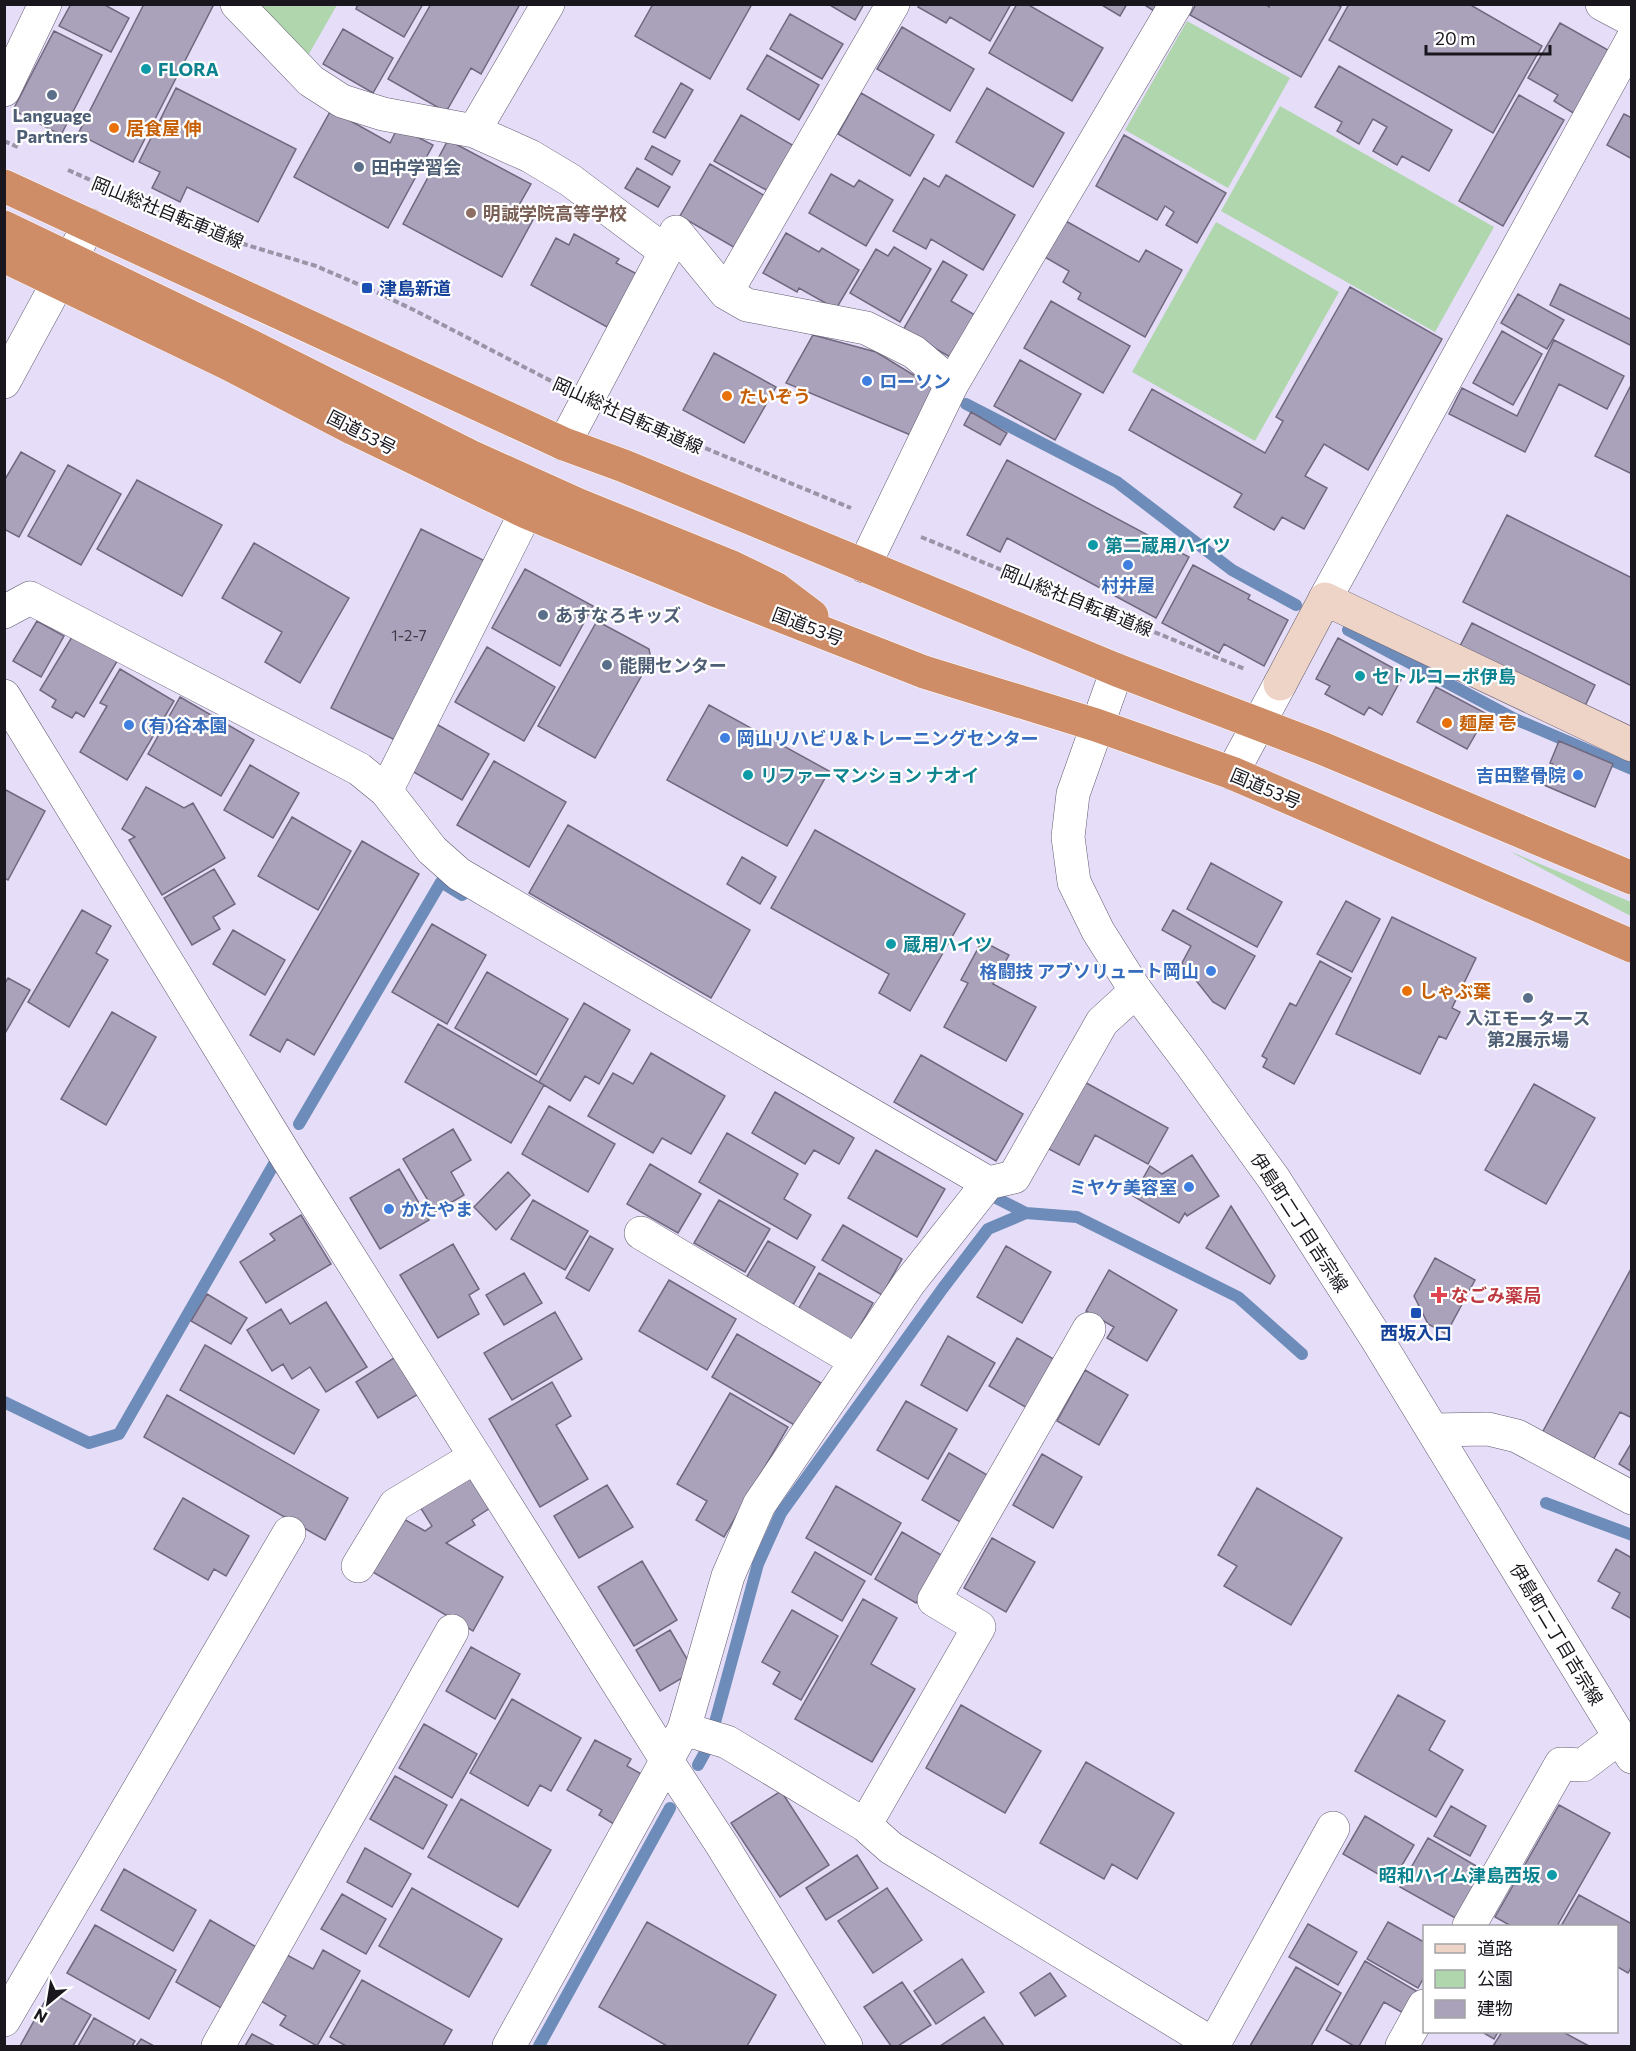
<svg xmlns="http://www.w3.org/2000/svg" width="1636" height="2051" viewBox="0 0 1636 2051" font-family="Commissioner,'Noto Sans JP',sans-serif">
  <rect width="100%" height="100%" fill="#e6def8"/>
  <!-- green -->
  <path fill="#b0d6ae" d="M259,5H337L306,59Z
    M1187,21L1290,78L1228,188L1125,130Z
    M1280,106L1494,227L1435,332L1221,211Z
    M1216,222L1339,292L1255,441L1132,372Z
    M1509,851L1631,902V916L1623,912Z"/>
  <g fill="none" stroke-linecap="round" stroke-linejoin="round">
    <!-- stream -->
    <path stroke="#6e8cb9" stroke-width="12" d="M966,404L1117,482L1232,570L1296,605
      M1348,630L1515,719L1632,769
      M299,1124L441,882L462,895
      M994,1197L1026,1213
      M4,1402L89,1443L119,1434L274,1164
      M1546,1503L1632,1535
      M698,1765L708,1747L717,1715L758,1564L781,1513L943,1288L988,1229L1026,1213L1077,1217L1238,1297L1302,1354
      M539,2046L670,1808"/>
  </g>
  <!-- building -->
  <path fill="#aaa2ba" stroke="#70687f" stroke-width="1.5" d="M71,4H103L129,18L111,52L59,26Z
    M144,4H214L133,162L78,134Z
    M358,4H423L404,37L356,9Z
    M431,4H520L481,74L471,68L446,112L388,79Z
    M653,4H752L710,79L635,36Z
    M828,4H864L855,20Z
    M920,4H1011L990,41L950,17L946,23L918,7Z
    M1017,4H1027L1103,48L1072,101L989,53Z
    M1100,4H1127L1120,16Z
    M1143,4H1158L1154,11Z
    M1196,4H1265L1269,7L1270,4H1336L1341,7L1301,77L1190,15Z
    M1349,4H1469L1542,46L1493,133L1329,40Z
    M790,14L843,44L822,79L770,49Z
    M1560,23L1608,50L1578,116L1554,101L1558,95L1528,78Z
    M902,27L974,69L950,111L877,69Z
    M343,29L393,58L373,93L323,64Z
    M54,31L102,55L61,135L13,110Z
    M767,55L819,85L799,120L747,89Z
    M1339,66L1452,130L1429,171L1402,156L1397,165L1373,151L1387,127L1373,119L1359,144L1337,131L1342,122L1315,107Z
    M681,83L693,90L665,138L653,132Z
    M176,88L296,149L258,222L187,187L180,202L152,188L160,172L139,162Z
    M987,88L1064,133L1033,187L956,142Z
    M861,93L934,135L910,176L838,134Z
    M1519,95L1564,120L1503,226L1459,201Z
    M331,110L390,143L398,127L433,145L388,228L294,177Z
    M1624,114L1632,118V159L1607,145Z
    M741,115L794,146L768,191L714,161Z
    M1124,135L1226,193L1197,243L1166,225L1174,212L1165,206L1157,220L1096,186Z
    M448,140L531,184L518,207L535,216L502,277L403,224Z
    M652,146L680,161L672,175L645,159Z
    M710,164L767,197L737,249L680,216Z
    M637,168L670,187L658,207L625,188Z
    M831,174L854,187L859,180L893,200L866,246L809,213Z
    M946,175L1015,215L983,270L931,239L926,249L893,231L924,178L939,187Z
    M1064,220L1139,262L1146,250L1182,270L1145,337L1078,299L1081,293L1063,282L1069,271L1043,256Z
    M786,233L819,252L822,248L859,270L836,309L799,288L797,292L763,273Z
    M574,234L619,259L616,263L637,274L607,327L531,285L556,238L569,245Z
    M894,247L931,269L900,322L850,293L876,249L888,256Z
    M943,261L967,275L951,301L975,315L950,357L903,330Z
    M1560,284L1632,320V346L1550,305Z
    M1350,287L1442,339L1368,470L1324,444L1305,476L1327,488L1304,529L1282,517L1274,530L1234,507L1242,494L1129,430L1152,389L1265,453L1283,421L1276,417Z
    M1518,294L1564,320L1547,349L1501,323Z
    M1051,301L1130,346L1103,393L1024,348Z
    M1502,331L1542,354L1513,405L1473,383Z
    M813,335L876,352L938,390L913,436L786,383Z
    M1554,340L1624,376L1607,409L1559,384L1525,452L1449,414L1462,388L1517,416Z
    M714,353L776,387L744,443L683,410Z
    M1020,360L1081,394L1055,440L994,406Z
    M1632,383V474L1595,456Z
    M971,412L1007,433L1000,445L964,425Z
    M21,452L55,471L19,537L4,529V481Z
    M1007,460L1189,557L1156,618L1007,538L1000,552L967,535Z
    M68,465L121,494L81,565L28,536Z
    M137,480L222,525L182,596L97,549Z
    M1507,515L1632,578V686L1463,602Z
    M421,529L487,562L397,741L331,708Z
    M254,543L349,598L300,683L265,662L282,632L222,598Z
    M1193,565L1250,595L1248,599L1288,620L1264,666L1224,644L1219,653L1162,623Z
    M525,569L593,606L560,666L492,628Z
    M37,621L64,636L41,677L13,661Z
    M597,621L649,649L651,659L595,758L538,726Z
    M1472,623L1595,685L1584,708L1460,646Z
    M75,632L119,658L84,717L76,712L72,718L52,707L56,700L40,690Z
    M1338,638L1404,674L1382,715L1369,707L1364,715L1325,694L1330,686L1316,679Z
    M487,647L555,687L524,741L455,702Z
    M120,669L174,701L127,780L80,752L107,706L100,703Z
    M1436,687L1487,714L1467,749L1417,722Z
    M180,697L254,740L221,796L148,754Z
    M709,705L829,771L787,846L667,780Z
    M431,721L489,754L462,800L405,767Z
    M1559,741L1613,764L1595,807L1544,785L1553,764L1550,763Z
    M494,761L566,802L529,867L457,825Z
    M250,765L299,793L273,838L224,810Z
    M146,787L184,808L193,803L225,858L162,895L129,840L135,837L122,829Z
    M4,789L45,811L8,880L4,878Z
    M292,817L351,851L318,910L258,876Z
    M568,825L750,930L711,998L529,893Z
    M815,830L965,914L910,1011L879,993L889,974L771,908Z
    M362,841L419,874L314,1055L287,1039L280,1052L250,1035Z
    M742,857L776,877L760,904L727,884Z
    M1211,863L1282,902L1257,947L1187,909Z
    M214,869L235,904L213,917L220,929L192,945L164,898Z
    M1346,901L1380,919L1352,972L1317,954Z
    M82,910L111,926L96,953L108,960L69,1027L28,1002Z
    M1173,910L1255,956L1225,1009L1213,1002L1182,963L1191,946L1162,930Z
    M1392,917L1476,958L1452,1008L1460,1012L1446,1039L1439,1036L1420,1074L1336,1034Z
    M432,924L486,955L447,1024L392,992Z
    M233,930L285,960L265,995L213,964Z
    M982,941L1009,955L993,984L1036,1007L1006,1061L944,1027L968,983L961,980Z
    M1320,961L1351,978L1294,1084L1263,1067L1267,1059L1262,1056L1290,1003L1296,1006Z
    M487,972L568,1019L536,1075L455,1028Z
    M8,978L30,990L4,1035V985Z
    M584,1003L630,1030L599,1084L585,1076L570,1101L539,1082Z
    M112,1012L156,1037L106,1125L61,1099Z
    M438,1024L544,1085L511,1143L405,1082Z
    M651,1053L725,1096L691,1154L662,1138L653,1153L588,1116L613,1073L633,1084Z
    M921,1055L1023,1114L996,1161L894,1102Z
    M1081,1080L1168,1128L1148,1164L1095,1135L1079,1165L1045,1147Z
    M1534,1084L1595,1118L1546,1204L1485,1170Z
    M775,1092L854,1138L839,1164L814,1150L805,1164L752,1133Z
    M549,1106L615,1144L588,1192L522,1154Z
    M453,1129L471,1160L451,1172L464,1195L435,1212L403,1159Z
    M727,1133L798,1174L784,1199L811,1215L797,1239L699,1182Z
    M876,1150L945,1189L917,1237L848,1198Z
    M1192,1155L1219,1196L1187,1216L1185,1213L1179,1223L1133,1196L1150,1166L1162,1174Z
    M650,1164L701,1194L678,1233L627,1204Z
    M399,1169L429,1220L380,1249L350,1198Z
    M508,1172L530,1195L496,1230L474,1207Z
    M533,1200L588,1231L565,1270L511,1239Z
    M719,1200L770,1229L745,1272L694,1243Z
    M1231,1206L1275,1276L1270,1284L1206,1248Z
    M301,1215L331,1264L266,1303L240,1262L275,1240L270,1234Z
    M843,1225L902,1259L882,1295L822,1260Z
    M590,1236L613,1249L589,1291L566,1278Z
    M768,1241L815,1267L793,1305L746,1278Z
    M453,1244L479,1289L469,1295L479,1314L438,1338L400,1275Z
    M1006,1246L1051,1272L1022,1323L977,1297Z
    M1435,1258L1475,1280L1446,1334L1428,1324L1414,1296Z
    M1632,1267V1418L1620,1412L1593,1460L1542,1433Z
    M1109,1270L1177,1310L1147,1361L1107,1338L1114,1327L1086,1311Z
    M524,1273L542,1303L504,1325L486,1295Z
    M819,1273L873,1303L850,1343L796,1313Z
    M669,1280L736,1319L707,1370L639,1331Z
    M207,1294L247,1318L231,1344L191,1321Z
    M326,1302L367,1367L326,1392L310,1367L292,1379L283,1364L272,1371L247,1330L281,1309L290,1324Z
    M555,1312L582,1359L512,1400L484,1353Z
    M737,1334L821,1383L796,1426L712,1377Z
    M948,1336L995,1363L967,1411L921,1385Z
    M1017,1338L1057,1361L1029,1409L989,1386Z
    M205,1345L319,1410L294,1454L180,1390Z
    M397,1356L420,1393L378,1418L356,1382Z
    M1085,1370L1128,1395L1099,1445L1057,1421Z
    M552,1382L571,1416L556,1425L588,1479L540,1507L489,1419Z
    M730,1393L788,1427L724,1537L696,1520L707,1501L677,1484Z
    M167,1395L348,1498L325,1540L144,1437Z
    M906,1401L957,1429L928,1479L877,1450Z
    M1632,1442V1472L1619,1464Z
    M949,1453L989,1476L962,1523L922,1500Z
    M1042,1454L1082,1477L1053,1528L1013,1505Z
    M471,1476L490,1508L472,1520L475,1525L446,1543L503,1577L473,1631L371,1571L402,1518L425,1531L432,1526L420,1507Z
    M607,1485L633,1527L579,1558L554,1516Z
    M836,1486L901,1523L871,1575L806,1538Z
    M1257,1488L1342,1538L1291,1625L1224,1586L1237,1566L1218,1555Z
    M183,1498L249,1536L226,1576L214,1569L208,1580L154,1549Z
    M902,1532L943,1556L916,1603L875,1579Z
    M992,1538L1035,1562L1006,1612L964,1588Z
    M1616,1549L1632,1558V1619L1612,1608L1620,1593L1598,1581Z
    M815,1552L865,1581L842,1621L792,1592Z
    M642,1561L677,1620L634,1646L598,1587Z
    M863,1599L897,1618L871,1664L915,1689L872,1762L795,1719Z
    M792,1610L838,1636L801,1700L773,1684L780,1672L762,1662Z
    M670,1630L694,1671L660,1691L636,1650Z
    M471,1647L520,1674L495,1719L446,1691Z
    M1398,1695L1445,1721L1429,1750L1463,1770L1436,1817L1355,1771Z
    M512,1699L581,1738L551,1791L540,1785L528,1806L470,1773Z
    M961,1705L1041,1751L1005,1813L926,1768Z
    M424,1724L477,1754L452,1798L399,1768Z
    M595,1740L631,1759L627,1766L645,1776L617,1826L599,1815L602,1810L567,1790Z
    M1086,1762L1174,1813L1137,1879L1112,1864L1104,1879L1040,1843Z
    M395,1776L447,1805L423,1849L370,1819Z
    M781,1791L829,1865L780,1897L731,1823Z
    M461,1799L551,1850L518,1907L428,1857Z
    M1559,1805L1610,1833L1557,1926H1511L1495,1917Z
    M1451,1806L1486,1826L1470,1856L1434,1836Z
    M1365,1816L1414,1845L1392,1882L1343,1854Z
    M1428,1838L1485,1871L1457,1919L1400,1887Z
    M365,1848L411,1874L392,1907L347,1882Z
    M857,1855L878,1888L826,1920L806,1888Z
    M124,1869L196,1910L173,1951L101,1910Z
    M412,1888L502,1939L469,1997L379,1946Z
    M887,1888L922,1940L873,1973L838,1921Z
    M342,1894L386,1919L366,1954L321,1929Z
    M1579,1895L1632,1924V1966L1628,1973L1616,1966V1926H1561Z
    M210,1920L258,1948L223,2009L176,1982Z
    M647,1922L776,1995L747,2046H667L599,2007Z
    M1388,1922L1424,1942V1977L1418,1988L1367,1959Z
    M1308,1924L1357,1952L1338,1985L1289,1957Z
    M95,1925L176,1970L149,2019L67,1973Z
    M323,1950L360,1971L317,2046L280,2025L286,2016L261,2001L287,1955L313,1969Z
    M962,1959L984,1992L936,2024L914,1991Z
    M1365,1961L1418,1992L1405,2014L1384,2002L1359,2046H1354L1326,2030Z
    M1296,1967L1341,1993L1311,2046H1250Z
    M1050,1973L1066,1996L1035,2016L1020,1993Z
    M362,1980L452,2030L443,2046H346L330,2037Z
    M902,1982L931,2025L898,2046H891L864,2007Z
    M50,1992L91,2015L73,2046H20Z
    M984,2017L1004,2046H940Z
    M94,2018L135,2041L132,2046H78Z
    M1482,2032H1498L1494,2039Z
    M1502,2032H1563L1589,2046H1493Z
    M252,2034L275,2046H245Z
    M141,2039L154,2046H136Z"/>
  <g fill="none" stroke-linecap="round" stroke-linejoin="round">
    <!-- minor casing -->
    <g stroke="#60596f" stroke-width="34">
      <path id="minor" d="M237,4L311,81L342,101L383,114L474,131L530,156L570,180L666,252
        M1602,4L1632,20
        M4,90L45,4
        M474,131L548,4
        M726,293L893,4
        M564,444L676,232L726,293L747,305L866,328L914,352L952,384
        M864,566L952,384L1176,4
        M1325,599L1632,40
        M4,612L30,598L359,769L386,791L432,850L459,874L988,1183
        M4,696L289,1161L667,1761L722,1845L846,2046
        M1232,773L1280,684
        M386,791L526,512
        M641,1233L856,1361
        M1433,1430L1488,1429L1517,1436L1632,1498
        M358,1566L395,1505L475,1457
        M684,1729L727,1742L865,1825L891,1848L1216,2046
        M865,1825L979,1627L934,1600L1089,1329
        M1469,1926L1561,1764L1583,1765L1620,1737
        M4,2020L289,1533
        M1214,2044L1333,1828
        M218,2046L452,1631
        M509,2046L684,1729L728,1576L759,1505L909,1283L988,1183L1014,1177L1102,1022L1136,991
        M1402,2046L1424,2006"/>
    </g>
    <!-- tertiary casing -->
    <g stroke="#60596f" stroke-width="34">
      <path id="tertiary" d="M4,382L89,225
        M1117,670L1073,794L1068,837L1074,882L1098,931L1136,991L1191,1064L1274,1179L1375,1336L1632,1757"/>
    </g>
    <!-- secondary casing -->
    <g stroke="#60596f" stroke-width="34">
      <path id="secondary" d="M1280,684L1325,599L1632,745"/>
    </g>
    <!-- trunk casing -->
    <g stroke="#fff" stroke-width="34">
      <path id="trunk" d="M4,186L564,444L624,466L1117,670L1324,749L1632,878
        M4,227L237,339L470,456L579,505L732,567L775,588L812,616
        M4,256L227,363L354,429L526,512L717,591L924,672L1096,725L1232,773L1632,946"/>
    </g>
    <!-- path -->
    <path stroke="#9a94a7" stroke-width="4" stroke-dasharray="6 3" stroke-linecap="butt" d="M4,141L20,148
      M68,170L214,235L316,266L367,288L414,310L555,383
      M622,414L851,508
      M921,537L1245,669"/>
    <!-- minor -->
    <use href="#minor" stroke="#fff" stroke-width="33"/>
    <!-- tertiary -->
    <use href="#tertiary" stroke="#fff" stroke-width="33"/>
    <!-- secondary -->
    <use href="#secondary" stroke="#edd4c6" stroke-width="33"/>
    <!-- trunk -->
    <use href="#trunk" stroke="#ce8c67" stroke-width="33"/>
  </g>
  <!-- markers -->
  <g fill="#0f9aa8" stroke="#fff" stroke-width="2">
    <circle cx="146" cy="69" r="6"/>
    <circle cx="1093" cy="545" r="6"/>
    <circle cx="1360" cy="676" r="6"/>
    <circle cx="748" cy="775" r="6"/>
    <circle cx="891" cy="944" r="6"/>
    <circle cx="1552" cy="1875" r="6"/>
  </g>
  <g fill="#5c6f8a" stroke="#fff" stroke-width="2">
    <circle cx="52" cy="95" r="6"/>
    <circle cx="359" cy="167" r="6"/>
    <circle cx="543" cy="615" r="6"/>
    <circle cx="607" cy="665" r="6"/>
    <circle cx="1528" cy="998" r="6"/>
  </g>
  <g fill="#e8710a" stroke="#fff" stroke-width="2">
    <circle cx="114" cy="128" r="6"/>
    <circle cx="727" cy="396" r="6"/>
    <circle cx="1447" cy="723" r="6"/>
    <circle cx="1407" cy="991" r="6"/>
  </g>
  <circle fill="#8d6e63" stroke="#fff" stroke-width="2" cx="471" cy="213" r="6"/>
  <g fill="#1a4fb4" stroke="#fff" stroke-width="2">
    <rect x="361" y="282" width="12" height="12" rx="3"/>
    <rect x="1410" y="1307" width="12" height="12" rx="3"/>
  </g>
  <g fill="#3f7fe0" stroke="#fff" stroke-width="2">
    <circle cx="867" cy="381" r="6"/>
    <circle cx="1128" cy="565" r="6"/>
    <circle cx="129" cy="725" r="6"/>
    <circle cx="725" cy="738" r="6"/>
    <circle cx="1578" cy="775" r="6"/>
    <circle cx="1211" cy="971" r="6"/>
    <circle cx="1189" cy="1187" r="6"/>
    <circle cx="389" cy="1209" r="6"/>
  </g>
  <path fill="#e0444e" stroke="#fff" stroke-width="2" d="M1436 1286h6v6h6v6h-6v6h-6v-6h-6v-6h6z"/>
  <g text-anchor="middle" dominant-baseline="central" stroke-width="4.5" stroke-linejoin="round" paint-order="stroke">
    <!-- number labels -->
    <g font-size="15" fill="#3d3945">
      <text x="409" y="635">1-2-7</text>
    </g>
    <!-- culture labels -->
    <g font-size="18" font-weight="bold" fill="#0d838f" stroke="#fff" text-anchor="start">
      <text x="158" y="69">FLORA</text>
      <text x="1105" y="545">第二蔵用ハイツ</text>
      <text x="1372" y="676">セトルコーポ伊島</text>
      <text x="760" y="775">リファーマンション ナオイ</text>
      <text x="903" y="944">蔵用ハイツ</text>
      <text x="1540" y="1875" text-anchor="end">昭和ハイム津島西坂</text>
    </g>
    <!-- service labels -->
    <g font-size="18" font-weight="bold" fill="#4e5e75" stroke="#fff" text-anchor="start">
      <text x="52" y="115" text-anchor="middle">Language<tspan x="52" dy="21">Partners</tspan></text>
      <text x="371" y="167">田中学習会</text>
      <text x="555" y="615">あすなろキッズ</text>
      <text x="619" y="665">能開センター</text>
      <text x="1528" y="1018" text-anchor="middle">入江モータース<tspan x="1528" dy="21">第2展示場</tspan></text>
    </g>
    <!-- food labels -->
    <g font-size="18" font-weight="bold" fill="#c56008" stroke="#fff" text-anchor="start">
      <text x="126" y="128">居食屋 伸</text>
      <text x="739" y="396">たいぞう</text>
      <text x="1459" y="723">麺屋 壱</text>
      <text x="1419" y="991">しゃぶ葉</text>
    </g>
    <!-- street labels -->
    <g font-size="18" fill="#19161e" stroke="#fff">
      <text transform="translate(168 212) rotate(22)">岡山総社自転車道線</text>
      <text transform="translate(628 415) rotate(24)">岡山総社自転車道線</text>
      <text transform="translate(362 432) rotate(27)">国道53号</text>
      <text transform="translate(1077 600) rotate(22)">岡山総社自転車道線</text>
      <text transform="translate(808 626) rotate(21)">国道53号</text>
      <text transform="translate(1266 788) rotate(23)">国道53号</text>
      <text transform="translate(1300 1222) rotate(57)">伊島町二丁目吉宗線</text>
      <text transform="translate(1557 1634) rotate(59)">伊島町二丁目吉宗線</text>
    </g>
    <!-- education labels -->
    <g font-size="18" font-weight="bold" fill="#785e54" stroke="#fff" text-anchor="start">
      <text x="483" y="213">明誠学院高等学校</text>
    </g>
    <!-- transit labels -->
    <g font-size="18" font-weight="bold" fill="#164399" stroke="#fff" text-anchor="start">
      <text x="379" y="288">津島新道</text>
      <text x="1416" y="1333" text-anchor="middle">西坂入口</text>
    </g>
    <!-- shop labels -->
    <g font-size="18" font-weight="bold" fill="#366cbe" stroke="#fff" text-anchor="start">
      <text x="879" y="381">ローソン</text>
      <text x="1128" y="585" text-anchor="middle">村井屋</text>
      <text x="141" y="725">(有)谷本園</text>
      <text x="737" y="738">岡山リハビリ&amp;トレーニングセンター</text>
      <text x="1566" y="775" text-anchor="end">吉田整骨院</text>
      <text x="1199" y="971" text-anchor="end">格闘技 アブソリュート岡山</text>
      <text x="1177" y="1187" text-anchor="end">ミヤケ美容室</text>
      <text x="401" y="1209">かたやま</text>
    </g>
    <!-- health labels -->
    <g font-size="18" font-weight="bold" fill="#be3a42" stroke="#fff" text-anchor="start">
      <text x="1451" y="1295">なごみ薬局</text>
    </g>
  </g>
  <!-- border -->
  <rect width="1636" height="2051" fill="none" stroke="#19161e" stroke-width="12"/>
  <!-- legend -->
  <rect x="1423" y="1925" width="195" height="108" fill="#ffffff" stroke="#a3a2a5" stroke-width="1.5"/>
  <rect x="1435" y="1944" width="30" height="9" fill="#edd4c6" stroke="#a3a2a5" stroke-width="1.5"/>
  <text x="1477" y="1955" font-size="18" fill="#19161e">道路</text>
  <rect x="1435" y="1970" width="30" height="18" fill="#b0d6ae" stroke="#a3a2a5" stroke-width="1.5"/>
  <text x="1477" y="1985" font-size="18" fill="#19161e">公園</text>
  <rect x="1435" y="2000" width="30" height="18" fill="#aaa2ba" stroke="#a3a2a5" stroke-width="1.5"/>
  <text x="1477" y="2015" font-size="18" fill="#19161e">建物</text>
  <!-- north arrow -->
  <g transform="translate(48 2003) rotate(210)" stroke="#ffffff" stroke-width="4.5" paint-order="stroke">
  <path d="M0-4.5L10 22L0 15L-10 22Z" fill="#19161e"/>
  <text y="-9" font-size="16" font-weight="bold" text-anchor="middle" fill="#19161e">N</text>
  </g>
  <!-- scale -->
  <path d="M1426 45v9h124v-9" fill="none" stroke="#19161e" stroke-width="3"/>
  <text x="1435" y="45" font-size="18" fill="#19161e" stroke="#ffffff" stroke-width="4.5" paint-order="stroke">20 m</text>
</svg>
